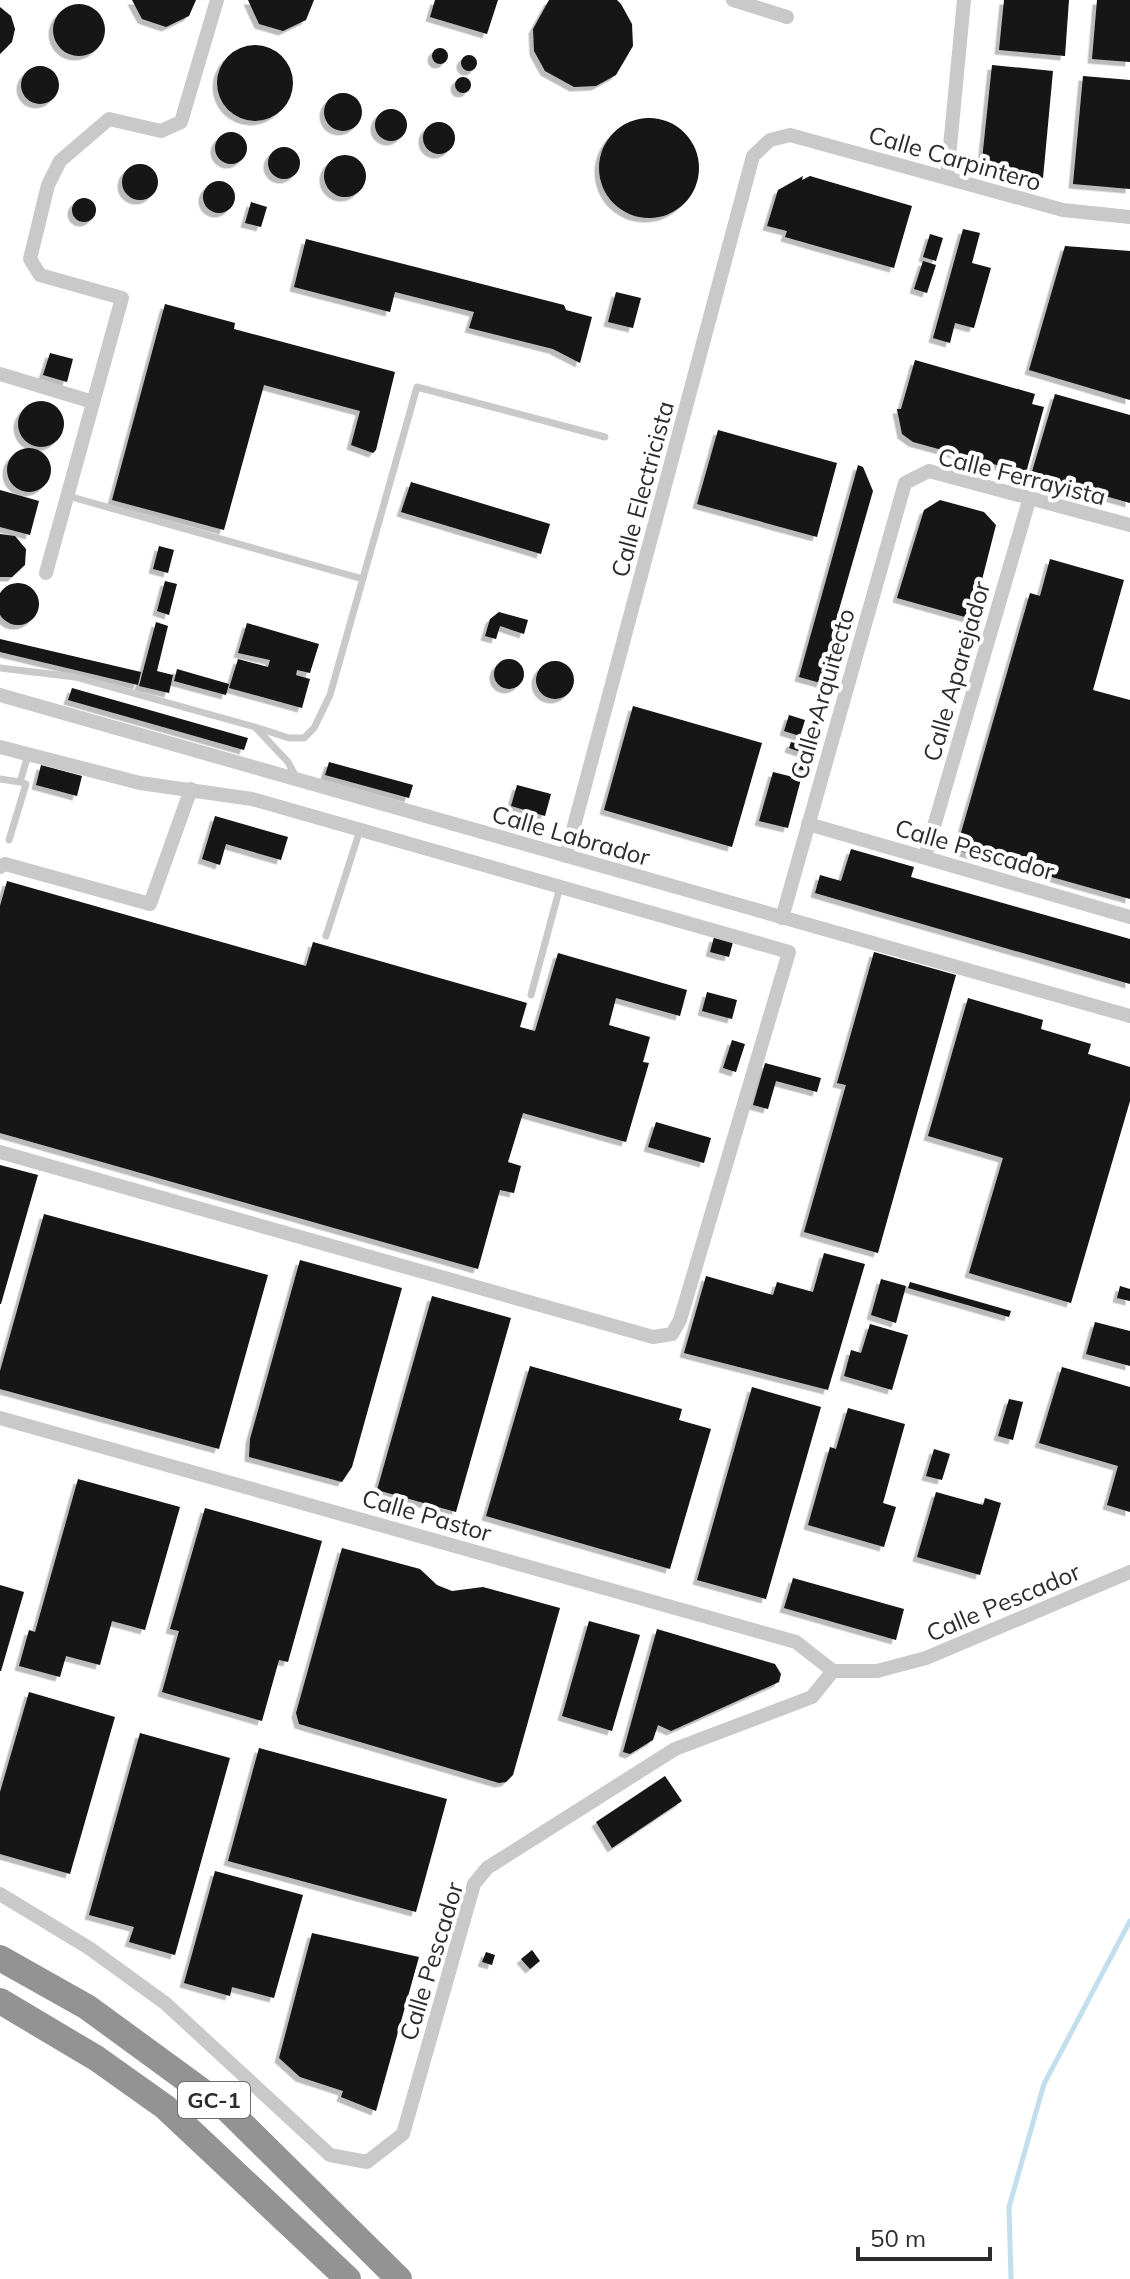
<svg xmlns="http://www.w3.org/2000/svg" width="1130" height="2279" viewBox="0 0 1130 2279" font-family="Mulish,sans-serif">
  <defs>
    <filter id="shadow"><feDropShadow dx="-4.5" dy="4.5" stdDeviation="0" flood-color="#0004"/></filter>
  </defs>
  <rect width="100%" height="100%" fill="#fff"/>
  <g fill="none" stroke-linecap="round" stroke-linejoin="round">
    <!-- stream -->
    <path stroke="#c3deec" stroke-width="5" d="M1011,2279L1009,2207L1044,2084L1130,1921"/>
  </g>
  <!-- building -->
  <path fill="#131313" filter="url(#shadow)" d="M132,0H196L189,16L166,27L142,19Z
    M248,0H314L306,20L283,31L259,24Z
    M435,0H498L487,34L430,17Z
    M549,0H617L621,4L632,24L633,46L616,75L596,86L574,87L545,71L534,51L533,29Z
    M1004,0H1069L1065,56L999,50Z
    M1097,0H1130V62L1092,59Z
    M53 30a26 26 0 1 1 52 0a26 26 0 1 1-52 0Z
    M0,7L11,16L15,29L12,42L0,54Z
    M217 83a38 38 0 1 1 76 0a38 38 0 1 1-76 0Z
    M432 56a8 8 0 1 1 16 0a8 8 0 1 1-16 0Z
    M461 63a8 8 0 1 1 16 0a8 8 0 1 1-16 0Z
    M992,65L1053,71L1043,178L982,160Z
    M21 85a19 19 0 1 1 38 0a19 19 0 1 1-38 0Z
    M1083,76L1130,80V189L1073,184Z
    M455 85a8 8 0 1 1 16 0a8 8 0 1 1-16 0Z
    M324 112a19 19 0 1 1 38 0a19 19 0 1 1-38 0Z
    M375 125a16 16 0 1 1 32 0a16 16 0 1 1-32 0Z
    M599 168a50 50 0 1 1 100 0a50 50 0 1 1-100 0Z
    M423 138a16 16 0 1 1 32 0a16 16 0 1 1-32 0Z
    M215 148a16 16 0 1 1 32 0a16 16 0 1 1-32 0Z
    M268 163a16 16 0 1 1 32 0a16 16 0 1 1-32 0Z
    M324 176a21 21 0 1 1 42 0a21 21 0 1 1-42 0Z
    M122 182a18 18 0 1 1 36 0a18 18 0 1 1-36 0Z
    M803,176L802,180L810,176L912,206L894,268L785,237L787,231L767,226L778,190Z
    M203 197a16 16 0 1 1 32 0a16 16 0 1 1-32 0Z
    M72 210a12 12 0 1 1 24 0a12 12 0 1 1-24 0Z
    M251,202L267,207L261,227L245,223Z
    M963,229L980,233L972,263L991,268L974,328L955,323L950,343L933,338Z
    M930,234L943,238L936,261L923,257Z
    M306,239L564,305L566,310L592,317L580,363L553,349L469,328L474,312L395,292L390,312L294,287Z
    M1065,246L1130,251V400L1029,370Z
    M923,261L936,265L927,293L914,289Z
    M616,292L641,298L633,328L608,322Z
    M165,304L235,323L234,329L395,372L376,450L373,453L351,445L360,411L264,385L224,530L112,500Z
    M50,353L73,359L67,382L43,375Z
    M915,360L1035,394L1032,404L1044,407L1026,473L913,442L902,434L897,409H901Z
    M1055,394L1130,415V503L1031,475Z
    M18 424a23 23 0 1 1 46 0a23 23 0 1 1-46 0Z
    M718,430L837,463L817,537L697,504Z
    M7 470a22 22 0 1 1 44 0a22 22 0 1 1-44 0Z
    M858,465L863,467L873,491L832,634L842,636L828,685L799,677Z
    M411,482L550,524L541,554L401,512Z
    M0,490L39,501L30,535L0,527Z
    M940,500L984,512L996,525L972,619L897,598L924,510Z
    M0,534L15,536L26,549L25,565L12,577H0Z
    M159,546L174,550L168,573L153,569Z
    M1050,559L1124,580L1093,690L1130,700V899L956,850L1030,593L1040,596Z
    M165,581L177,584L169,615L157,611Z
    M-3 604a21 21 0 1 1 42 0a21 21 0 1 1-42 0Z
    M499,612L528,620L524,634L500,626L496,639L485,636L490,619Z
    M156,622L168,626L157,671L173,675L169,693L139,686Z
    M247,623L319,644L310,673L297,670L296,675L310,679L302,708L229,688L238,659L268,667L270,660L238,653Z
    M0,639L141,672L138,685L0,652Z
    M494 674a15 15 0 1 1 30 0a15 15 0 1 1-30 0Z
    M536 680a19 19 0 1 1 38 0a19 19 0 1 1-38 0Z
    M177,669L229,684L226,695L174,681Z
    M72,688L248,738L244,750L68,700Z
    M633,706L762,743L732,847L604,810Z
    M789,715L805,720L800,736L784,731Z
    M813,721L819,722L805,771L799,769L804,753L789,748L791,742L806,746Z
    M329,762L413,785L409,798L325,775Z
    M41,765L82,776L77,796L36,785Z
    M773,772L801,779L788,828L759,821Z
    M517,785L551,794L545,816L511,806Z
    M215,816L288,837L281,860L226,844L220,865L202,859Z
    M851,849L914,867L911,877L1130,939V984L815,893L820,875L841,881Z
    M7,881L306,966L313,942L527,1003L520,1027L535,1031L558,953L687,990L680,1016L616,998L609,1025L650,1037L643,1062L649,1063L626,1142L523,1113L508,1162L521,1166L514,1193L500,1190L478,1269L0,1133V906Z
    M714,937L733,942L729,957L710,952Z
    M874,952L956,975L878,1253L804,1232L846,1085L837,1083Z
    M707,992L737,1000L732,1019L702,1011Z
    M968,998L1043,1020L1041,1029L1091,1044L1088,1054L1130,1067V1101L1071,1303L969,1273L1003,1158L928,1136Z
    M732,1040L745,1044L736,1072L723,1068Z
    M765,1063L821,1078L817,1092L776,1081L768,1109L753,1105Z
    M656,1122L711,1138L704,1163L648,1147Z
    M0,1165L38,1175L1,1304H0Z
    M44,1214L268,1275L219,1449L0,1389V1371Z
    M824,1253L865,1264L828,1390L684,1353L706,1276L773,1295L777,1282L813,1292Z
    M300,1260L402,1288L352,1467L342,1482L249,1457L250,1439Z
    M881,1279L906,1286L896,1323L871,1315Z
    M910,1282L1011,1311L1009,1317L908,1288Z
    M1120,1286L1130,1289V1301L1117,1298Z
    M432,1296L511,1318L456,1512L377,1490Z
    M1095,1322L1130,1331V1366L1086,1354Z
    M870,1324L908,1335L892,1390L844,1376L851,1350L861,1353Z
    M530,1366L682,1409L679,1420L711,1429L670,1569L486,1516Z
    M1062,1367L1130,1387V1512L1107,1505L1118,1466L1039,1443Z
    M752,1387L821,1407L766,1599L697,1580Z
    M1009,1399L1023,1402L1013,1440L998,1436Z
    M848,1408L905,1424L883,1503L896,1507L884,1547L808,1525L830,1447L836,1449Z
    M934,1449L950,1454L942,1480L926,1476Z
    M78,1479L180,1507L145,1630L112,1621L100,1665L66,1656L60,1677L19,1666L29,1630L35,1632Z
    M936,1492L983,1505L985,1498L1001,1503L980,1575L917,1557Z
    M205,1508L322,1541L288,1662L279,1660L262,1721L162,1692L179,1631L170,1629Z
    M342,1548L420,1569L437,1585L452,1591L483,1587L560,1608L513,1775L506,1782L499,1783L299,1724L296,1713Z
    M793,1578L904,1609L896,1640L784,1608Z
    M0,1585L24,1592L1,1671H0Z
    M589,1621L640,1635L612,1731L562,1716Z
    M657,1629L775,1664L781,1674L779,1682L671,1731L658,1725L653,1740L630,1754L623,1752Z
    M29,1692L115,1717L70,1874L0,1854V1792Z
    M140,1733L230,1758L175,1955L129,1942L134,1927L89,1915Z
    M259,1748L447,1799L416,1912L228,1861Z
    M665,1776L682,1801L612,1848L596,1822Z
    M215,1871L303,1895L274,1998L232,1987L230,1996L184,1983Z
    M312,1933L419,1957L376,2111L341,2097L343,2091L300,2077L279,2058Z
    M532,1950L540,1961L530,1969L521,1959Z
    M486,1952L495,1955L492,1965L482,1962Z"/>
  <g fill="none" stroke-linecap="round" stroke-linejoin="round">
    <!-- service -->
    <path stroke="#c9c9c9" stroke-width="7" d="M68,496L363,579
      M0,668L75,677L255,727L288,762L296,777
      M255,727L289,738H304L314,728L330,695L417,387L605,437
      M0,779L20,782
      M9,840L26,784L20,782L28,755
      M326,936L360,830
      M531,995L560,887"/>
    <!-- minor -->
    <path stroke="#c9c9c9" stroke-width="14" d="M733,0L787,17
      M947,178L964,0
      M0,374L93,402
      M46,573L122,298L40,275L30,259L48,185L60,161L109,119L161,131L181,122L217,0
      M0,695L1130,1016
      M0,747L140,783L252,799L789,952L680,1320L672,1334L653,1337L0,1152
      M808,824L1130,917
      M566,856L753,156L770,140L790,135L1063,210L1130,217
      M925,857L1030,497
      M0,867L5,864L150,904L191,789
      M782,918L905,483L929,471L1130,525
      M0,1418L796,1642L833,1671
      M0,1894L89,1948L165,2003L330,2155L367,2162L403,2134L474,1884L487,1868L675,1749L812,1697L833,1671H877L926,1658L1130,1572"/>
    <!-- motorway -->
    <path stroke="#939393" stroke-width="26" d="M0,1958L87,2007L228,2110L399,2279
      M0,2001L96,2058L165,2107L348,2279"/>
  </g>
  <g text-anchor="middle" dominant-baseline="central" stroke-width="8" stroke-linejoin="round" paint-order="stroke">
    <!-- shield labels -->
    <rect fill="#fff" stroke="#6b6b6b" stroke-width="2" x="178" y="2082" width="72" height="36" rx="6"/>
    <g font-size="22" font-weight="bold" fill="#2c2c2c">
      <text x="214" y="2100">GC-1</text>
    </g>
    <!-- street labels -->
    <g font-size="24" fill="#2c2c2c" stroke="#fff">
      <text transform="translate(955 158) rotate(16)">Calle Carpintero</text>
      <text transform="translate(1022 476) rotate(14)">Calle Ferrayista</text>
      <text transform="translate(642 489) rotate(-75)">Calle Electricista</text>
      <text transform="translate(956 671) rotate(-74)">Calle Aparejador</text>
      <text transform="translate(822 694) rotate(-74)">Calle Arquitecto</text>
      <text transform="translate(571 835) rotate(16)">Calle Labrador</text>
      <text transform="translate(975 849) rotate(16)">Calle Pescador</text>
      <text transform="translate(427 1515) rotate(16)">Calle Pastor</text>
      <text transform="translate(1003 1602) rotate(-23)">Calle Pescador</text>
      <text transform="translate(431 1961) rotate(-73)">Calle Pescador</text>
    </g>
  </g>
  <!-- scale -->
  <path d="M858 2247v12h132v-12" fill="none" stroke="#2c2c2c" stroke-width="4"/>
  <text x="870" y="2247" font-size="24" fill="#2c2c2c" stroke="#ffffff" stroke-width="6" paint-order="stroke">50 m</text>
</svg>
